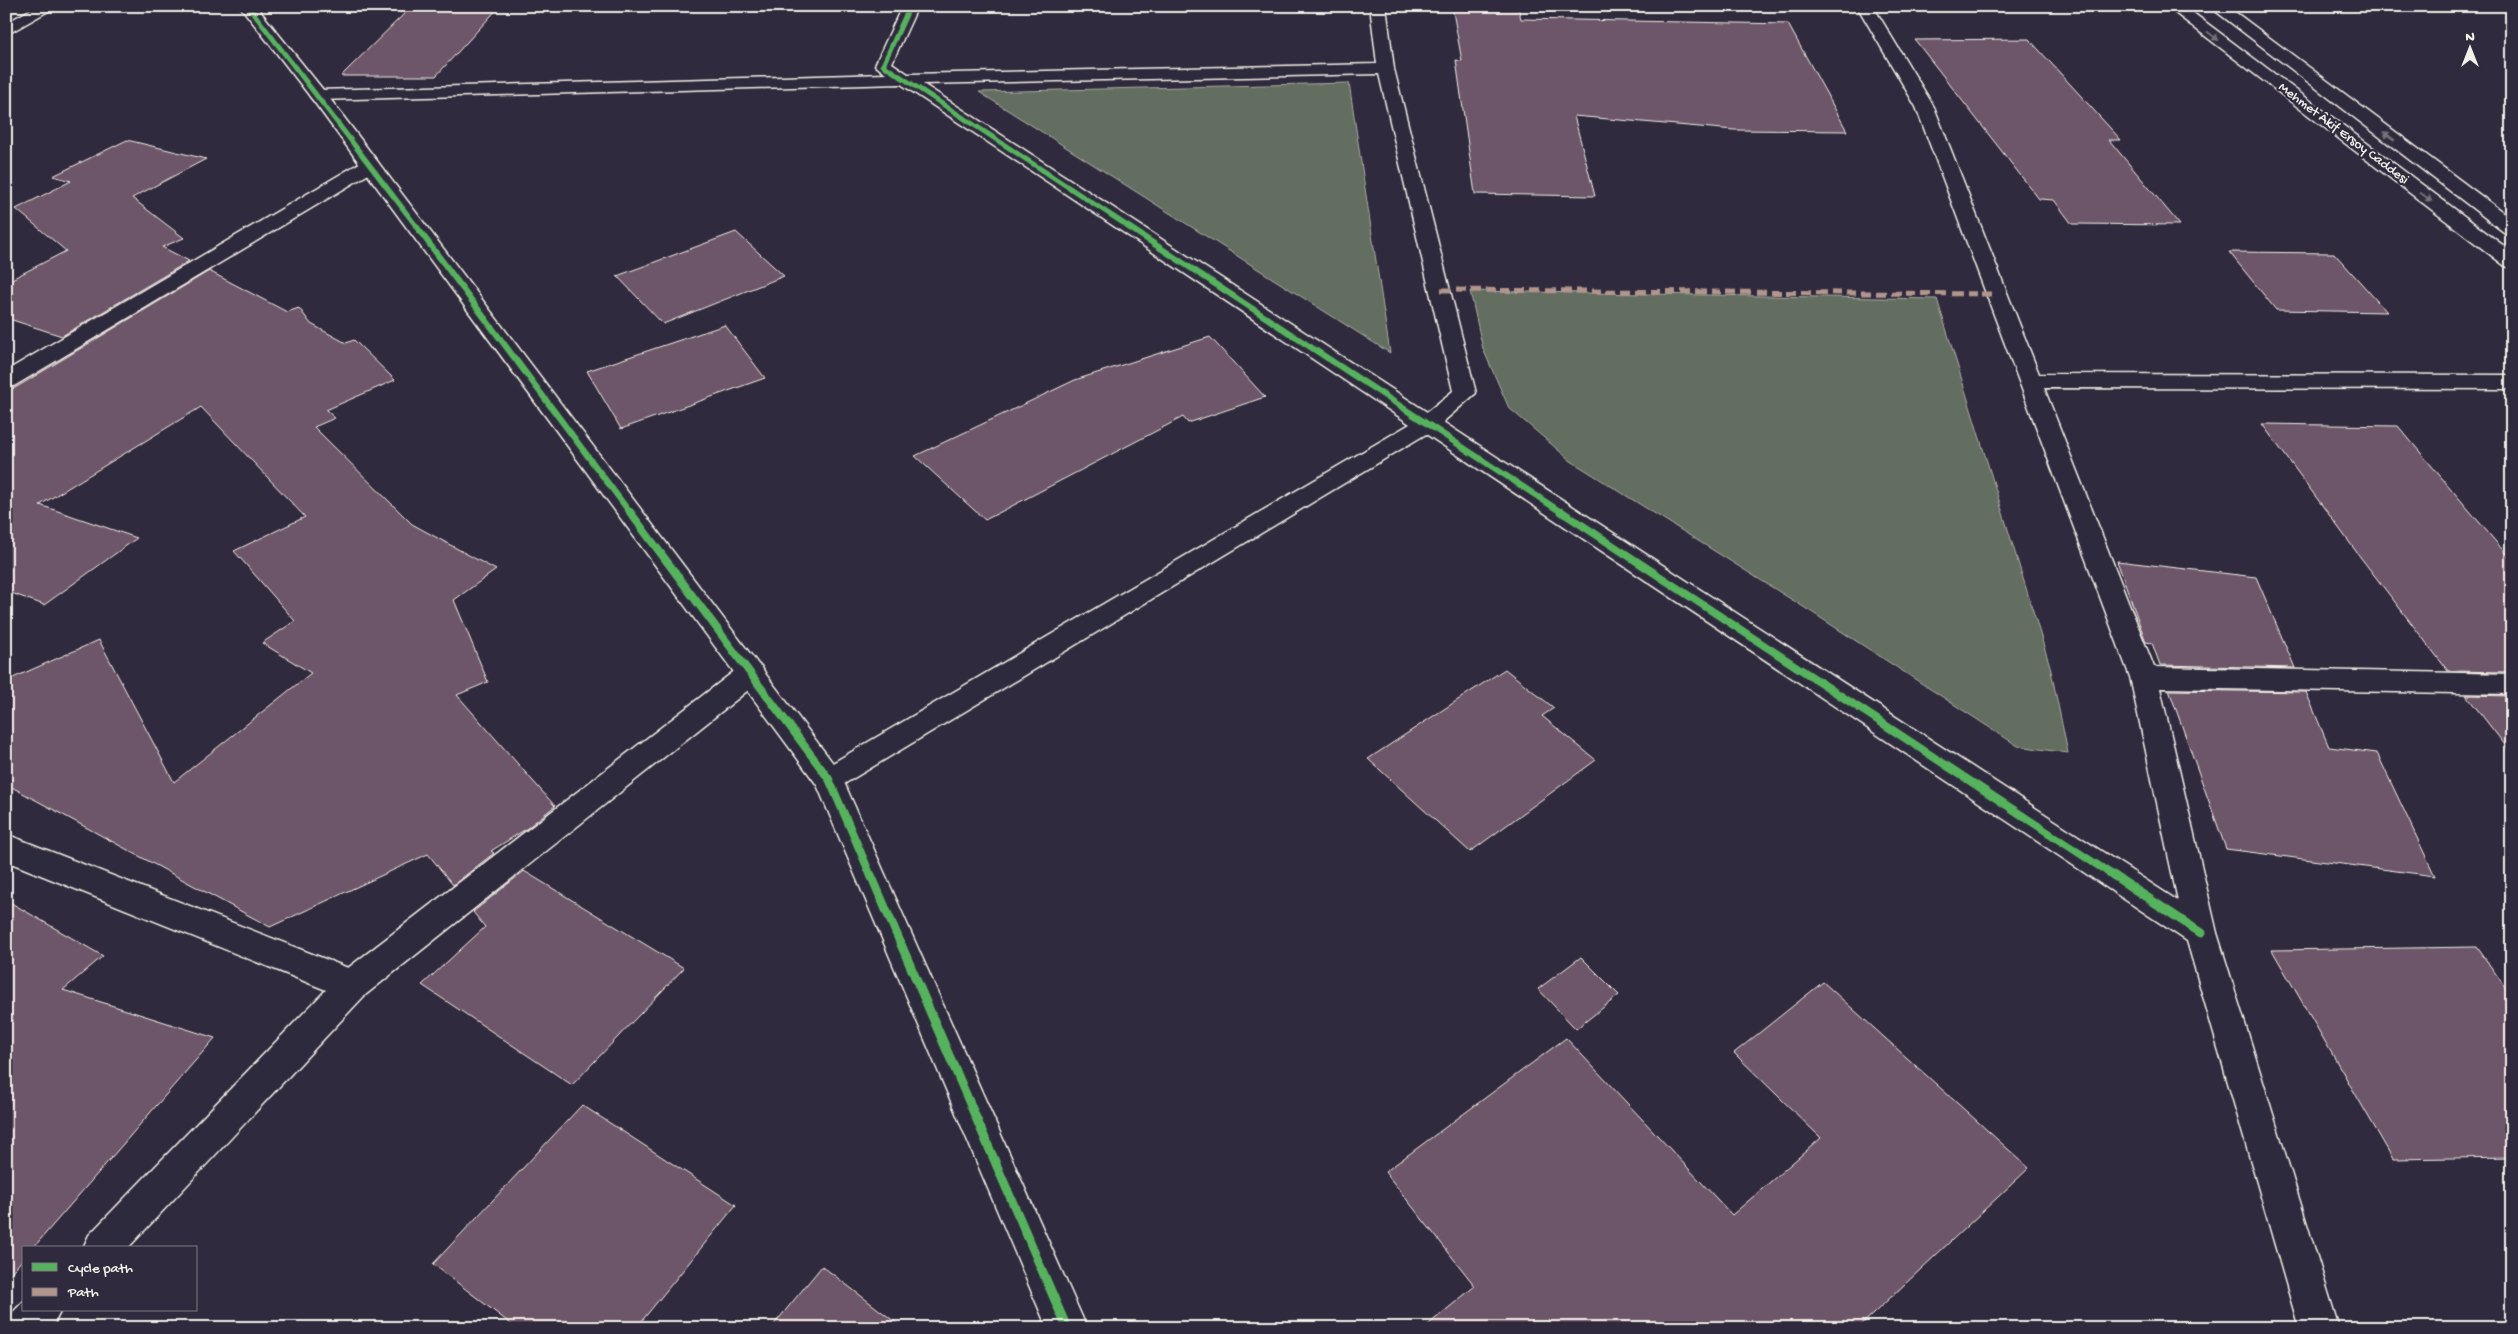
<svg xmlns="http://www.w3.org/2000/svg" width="2518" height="1334" viewBox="0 0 2518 1334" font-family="'Gochi Hand',sans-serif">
  <rect width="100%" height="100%" fill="#2f2a3d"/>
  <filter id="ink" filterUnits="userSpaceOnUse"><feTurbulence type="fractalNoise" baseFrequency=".02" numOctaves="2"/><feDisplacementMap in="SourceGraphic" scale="10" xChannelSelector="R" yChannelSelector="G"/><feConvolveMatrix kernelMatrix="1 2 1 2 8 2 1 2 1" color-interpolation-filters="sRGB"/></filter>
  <g filter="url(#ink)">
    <!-- green -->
    <path fill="#636d61" stroke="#acafa4" d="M1349,83L1390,353L979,92Z
      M1470,291L1937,299L2050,666L2068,753L2018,746L1813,613L1571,461L1509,408L1483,349Z"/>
    <!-- building -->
    <path fill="#6d566a" stroke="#f4f1e8" d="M412,6H500L436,76H341Z
      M1452,6H1518L1521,19L1788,24L1847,131L1734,130L1574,116L1595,196L1475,194L1456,60L1462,61Z
      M2029,39L2121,140H2109L2180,225L2072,224L2054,200L2039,199L1915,40Z
      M127,140L206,159L132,198L184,238L162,247L189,261L62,336L6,318V282L66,251L16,209L71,181L53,176Z
      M736,232L784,276L663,324L617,276Z
      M2229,252L2334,253L2387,312L2276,310Z
      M209,271L287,312L299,308L311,324L346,343L354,340L395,380L326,410L335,418L314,427L412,524L496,570L454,600L488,682L457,695L555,806L526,829L491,851L494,853L453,885L428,854L270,927L6,784V681L99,640L174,782L311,673L262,643L295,621L234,551L305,517L201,407L40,505L137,538L44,605L6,591V390L15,388Z
      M725,325L765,378L621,429L587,371Z
      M1210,337L1265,397L1188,423L1183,417L985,520L915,456L1075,380Z
      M2262,424L2398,426L2512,561V672L2448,671L2361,558Z
      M2117,561L2256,577L2295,668L2160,665L2152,643L2146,642Z
      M1505,669L1554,708L1542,716L1596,760L1470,852L1368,759Z
      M2169,690L2306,692L2329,747L2377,753L2435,876L2226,849Z
      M2466,695L2512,696V754Z
      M524,871L684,968L572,1085L422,985L485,927L473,912Z
      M6,900L103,956L63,990L215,1038L33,1248H24V1258L6,1278Z
      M2477,947L2512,997V1157L2393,1159L2272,950Z
      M1581,957L1619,995L1576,1029L1538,989Z
      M1823,982L2029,1168L1858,1328H1424L1475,1286L1385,1172L1566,1038L1732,1215L1821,1138L1734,1053Z
      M582,1105L736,1205L636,1328H516L433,1264Z
      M822,1266L903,1328H771Z"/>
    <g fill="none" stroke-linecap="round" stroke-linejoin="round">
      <!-- minor casing -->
      <g stroke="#f4f1e8" stroke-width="3">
        <path id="minor" d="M37,6H57L6,35V23Z
          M902,6H918L892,63L908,74L1377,64L1370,6H1386L1394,69L1476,393L1443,422L2178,901L2130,677L1916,107L1857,6H1873L1934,107L2039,374L2512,375V389L2044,388L2154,667L2512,674V694L2160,688L2217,933L2339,1328H2299L2187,941L1426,434L839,787L829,791L819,787L814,779L819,771L1410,424L901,84L318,100L312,99L309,95L312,91L318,90L886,74L875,65ZM1379,74L1453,391L1427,412L923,84Z
          M370,159L377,161L379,165L377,169L14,386L6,388V371L363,161Z
          M751,663L761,666L765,673L761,680L364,996L128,1248H83L89,1235L326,990L6,861V834L348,968L741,666Z
          M24,1301V1310H61L52,1328H6L11,1314Z"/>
      </g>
      <!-- tertiary casing -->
      <g stroke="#f4f1e8" stroke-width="3">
        <path id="tertiary" d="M240,6H256L324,91L839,771L1087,1328H1047L817,785L312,99Z"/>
      </g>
      <!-- secondary casing -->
      <g stroke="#f4f1e8" stroke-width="3">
        <path id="secondary" d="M2166,6H2184L2512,252V268L2505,266Z
          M2209,6H2227L2512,219V235L2505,233Z"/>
      </g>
      <!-- minor -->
      <use href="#minor" fill="#2f2a3d" fill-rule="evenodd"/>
      <!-- tertiary -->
      <use href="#tertiary" fill="#2f2a3d" fill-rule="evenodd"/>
      <!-- secondary -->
      <use href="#secondary" fill="#2f2a3d" fill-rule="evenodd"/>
      <!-- quiet -->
      <path stroke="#b2968c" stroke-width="5" stroke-dasharray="10 5" stroke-linecap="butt" d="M1441,290L1995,294"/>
      <!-- cycleway-far3 casing -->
      <g stroke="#2f2a3d" stroke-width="7">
        <path id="cycleway-far3" d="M248,6L417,227
          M910,6L883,65L1129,227"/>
      </g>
      <!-- cycleway-far2 casing -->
      <g stroke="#2f2a3d" stroke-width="9">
        <path id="cycleway-far2" d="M416,226L631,514
          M1127,226L1564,514"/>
      </g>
      <!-- cycleway-far1 casing -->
      <g stroke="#2f2a3d" stroke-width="11">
        <path id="cycleway-far1" d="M630,512L829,779L871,876
          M1562,512L2114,876"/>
      </g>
      <!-- cycleway casing -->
      <g stroke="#2f2a3d" stroke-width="12">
        <path id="cycleway" d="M871,875L1067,1328
          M2113,875L2201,933"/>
      </g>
      <!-- cycleway-far3 -->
      <use href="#cycleway-far3" stroke="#56b35d" stroke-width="5"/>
      <!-- cycleway-far2 -->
      <use href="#cycleway-far2" stroke="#56b35d" stroke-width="6"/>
      <!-- cycleway-far1 -->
      <use href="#cycleway-far1" stroke="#56b35d" stroke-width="8"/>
      <!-- cycleway -->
      <use href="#cycleway" stroke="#56b35d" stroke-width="9"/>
    </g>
    <!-- one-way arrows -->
    <defs><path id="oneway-solid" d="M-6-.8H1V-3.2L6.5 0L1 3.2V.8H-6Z" transform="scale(1.25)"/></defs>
    <g fill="#747079">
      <use href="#oneway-solid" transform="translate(2213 36) rotate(37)"/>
      <use href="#oneway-solid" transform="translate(2389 136) rotate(-143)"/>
      <use href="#oneway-solid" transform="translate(2426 197) rotate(37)"/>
    </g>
  </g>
  <g text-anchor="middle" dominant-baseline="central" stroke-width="4.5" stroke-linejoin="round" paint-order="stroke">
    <!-- far-street labels -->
    <g font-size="14" fill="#f4f1e8" stroke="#2f2a3d">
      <text transform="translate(2343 134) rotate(37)">Mehmet Âkif Ersoy Caddesi</text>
    </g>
  </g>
  <!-- margin -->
  <rect width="2518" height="1334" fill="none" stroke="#2f2a3d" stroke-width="25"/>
  <rect x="12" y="12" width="2493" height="1309" fill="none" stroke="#f4f1e8" stroke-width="2" filter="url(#ink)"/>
  <!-- legend -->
  <rect x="22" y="1246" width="175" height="65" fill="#2f2a3d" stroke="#7e7a81"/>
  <rect x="32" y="1263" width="25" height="8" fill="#56b35d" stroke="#7e7a81"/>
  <text x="68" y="1272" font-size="15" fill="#f4f1e8">Cycle path</text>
  <rect x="32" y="1288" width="25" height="8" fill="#b2968c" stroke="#7e7a81"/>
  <text x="68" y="1296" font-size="15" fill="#f4f1e8">Path</text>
  <!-- north arrow -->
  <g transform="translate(2470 48)" stroke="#2f2a3d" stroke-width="4" paint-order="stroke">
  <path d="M0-4L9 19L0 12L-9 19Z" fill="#f4f1e8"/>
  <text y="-8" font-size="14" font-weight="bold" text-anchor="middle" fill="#f4f1e8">N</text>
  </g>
</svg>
